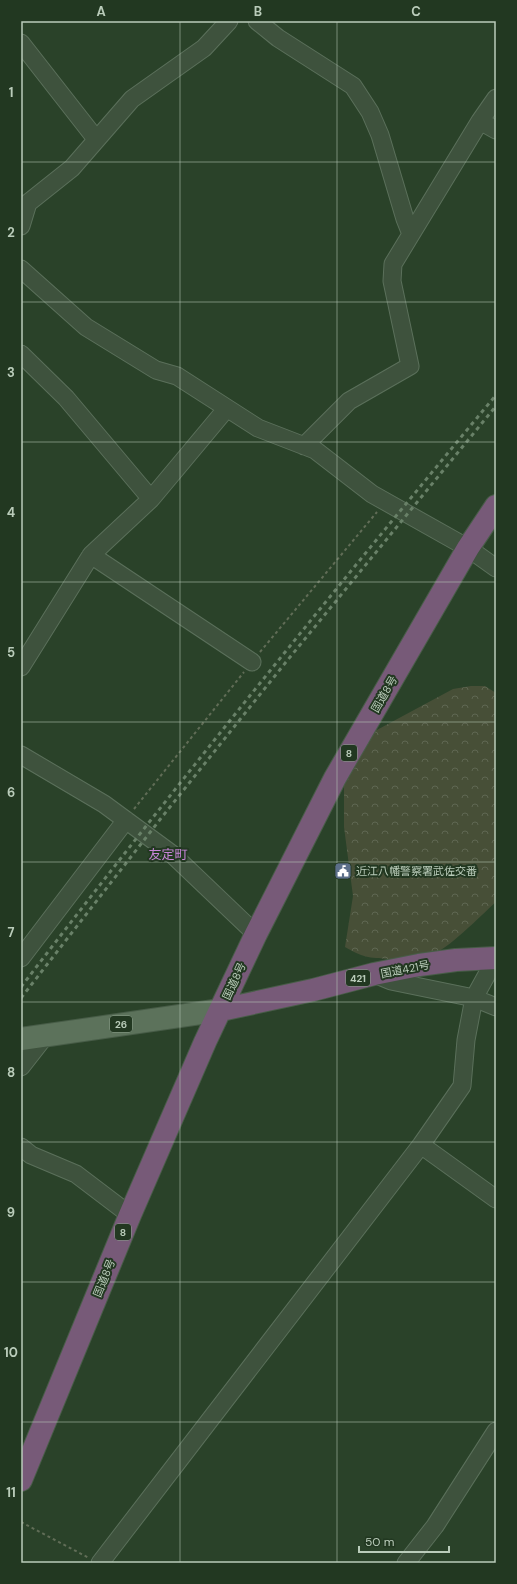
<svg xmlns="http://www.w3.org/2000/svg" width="517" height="1584" viewBox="0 0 517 1584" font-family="'DM Sans','Noto Sans JP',sans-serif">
  <defs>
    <pattern id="forest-crowns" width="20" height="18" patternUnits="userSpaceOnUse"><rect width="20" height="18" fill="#474f37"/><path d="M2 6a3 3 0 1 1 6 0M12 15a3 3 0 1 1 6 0" fill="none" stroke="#5f6752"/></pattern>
  </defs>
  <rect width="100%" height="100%" fill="#2a4229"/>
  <!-- forest -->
  <path fill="url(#forest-crowns)" d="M471,686H485L496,693V902C480,916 448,950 429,956C415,960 403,960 389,959C369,958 362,957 345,947L353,896L344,827V773L357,747L375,731L453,689Z"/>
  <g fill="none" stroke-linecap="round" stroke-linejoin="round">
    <!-- minor casing -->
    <g stroke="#5b705b" stroke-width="19">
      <path id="minor" d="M257,21L278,38L353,86L370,112L380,135L405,219L411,234
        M21,43L96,139
        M480,121L496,130
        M21,226L28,203L72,168L132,99L204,48L229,21
        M21,269L86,327L156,370L177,376L258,428L315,450L372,494L468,548L496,568
        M21,354L66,398L151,499L91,555L252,662
        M304,446L349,401L410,366L392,281L393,264L480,121L496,98
        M151,499L227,408
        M21,667L91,555
        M21,755L104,804L172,854L256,934
        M21,958L126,820
        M374,974L391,981L474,998L496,1007
        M21,1067L46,1035
        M421,1145L496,1199
        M21,1147L31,1155L76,1174L130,1215
        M100,1563L421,1145L462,1086L466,1040L474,998L496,958
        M406,1563L435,1526L496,1431"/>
    </g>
    <!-- major casing -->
    <g stroke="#475c47" stroke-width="24">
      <path id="major" d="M21,1039L221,1010"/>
    </g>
    <!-- highway casing -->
    <g stroke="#485d48" stroke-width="24">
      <path id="highway" d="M221,1010L313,990L374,974L419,965L456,960L496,958
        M21,1480L130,1215L205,1042L256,934L335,778L468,548L496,506"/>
    </g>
    <!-- path -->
    <path stroke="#616d57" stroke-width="2" stroke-dasharray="3 3" stroke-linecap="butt" d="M260,652L377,512
      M134,809L244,672
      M21,1522L89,1558"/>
    <!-- minor -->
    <use href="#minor" stroke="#3e523d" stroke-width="17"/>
    <!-- major -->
    <use href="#major" stroke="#5c725b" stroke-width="22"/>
    <!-- highway -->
    <use href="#highway" stroke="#775a78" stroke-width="22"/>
    <!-- rail -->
    <path stroke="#698168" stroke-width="3" stroke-dasharray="4 4" stroke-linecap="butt" d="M21,987C175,786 334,590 496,395
      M21,998L162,817L286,662L496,406"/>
  </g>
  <!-- grid -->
  <path fill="none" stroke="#baccba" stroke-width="1" stroke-opacity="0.55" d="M180,21V1563M337,21V1563M21,162H496M21,302H496M21,442H496M21,582H496M21,722H496M21,862H496M21,1002H496M21,1142H496M21,1282H496M21,1422H496"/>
  <!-- icons -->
  <defs>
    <g id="civic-square" transform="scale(0.9)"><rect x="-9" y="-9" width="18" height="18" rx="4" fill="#5c6f8a" stroke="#223821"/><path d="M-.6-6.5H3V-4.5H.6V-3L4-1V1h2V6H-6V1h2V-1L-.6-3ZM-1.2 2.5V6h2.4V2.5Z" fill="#fff"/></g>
  </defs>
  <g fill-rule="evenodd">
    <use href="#civic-square" x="343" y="871"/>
  </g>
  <g text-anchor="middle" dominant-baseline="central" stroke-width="4" stroke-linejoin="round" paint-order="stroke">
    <!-- shield labels -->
    <g fill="#223821" stroke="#8ca08c" stroke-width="1">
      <rect x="341" y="745" width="16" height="16" rx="3"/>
      <rect x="346" y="970" width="24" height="16" rx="3"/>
      <rect x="110" y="1016" width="22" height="16" rx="3"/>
      <rect x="115" y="1224" width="16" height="16" rx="3"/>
    </g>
    <g font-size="10" font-weight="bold" fill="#baccba">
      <text x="349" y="753">8</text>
      <text x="358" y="978">421</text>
      <text x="121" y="1024">26</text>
      <text x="123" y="1232">8</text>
    </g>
    <!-- street labels -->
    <g font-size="11" fill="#baccba" stroke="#223821">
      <text transform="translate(384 694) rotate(-60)">国道8号</text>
      <text transform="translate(405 969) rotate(-11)">国道421号</text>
      <text transform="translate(234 981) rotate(-65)">国道8号</text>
      <text transform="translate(104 1278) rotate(-68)">国道8号</text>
    </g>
    <!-- poi labels -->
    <g font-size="11" fill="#baccba" stroke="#223821" text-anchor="start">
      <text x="356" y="871">近江八幡警察署武佐交番</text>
    </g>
    <!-- quarter labels -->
    <g font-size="13" fill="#c985d9" stroke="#223821">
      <text x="168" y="854">友定町</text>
    </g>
  </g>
  <!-- border -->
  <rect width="517" height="1584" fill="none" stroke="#223821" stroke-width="44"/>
  <!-- scale -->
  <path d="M359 1546v6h90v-6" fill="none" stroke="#baccba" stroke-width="2"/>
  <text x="365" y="1546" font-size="12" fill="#baccba" stroke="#223821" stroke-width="3" paint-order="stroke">50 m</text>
  <rect x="22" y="22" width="473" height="1540" fill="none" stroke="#baccba" stroke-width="1.5"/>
  <g font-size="13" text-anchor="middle" font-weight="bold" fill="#baccba">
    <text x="101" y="16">A</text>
    <text x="258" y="16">B</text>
    <text x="416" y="16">C</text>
    <text x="11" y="97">1</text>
    <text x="11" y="237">2</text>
    <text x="11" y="377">3</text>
    <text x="11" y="517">4</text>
    <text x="11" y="657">5</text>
    <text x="11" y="797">6</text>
    <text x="11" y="937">7</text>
    <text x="11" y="1077">8</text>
    <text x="11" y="1217">9</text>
    <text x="11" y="1357">10</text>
    <text x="11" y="1497">11</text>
  </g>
</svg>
